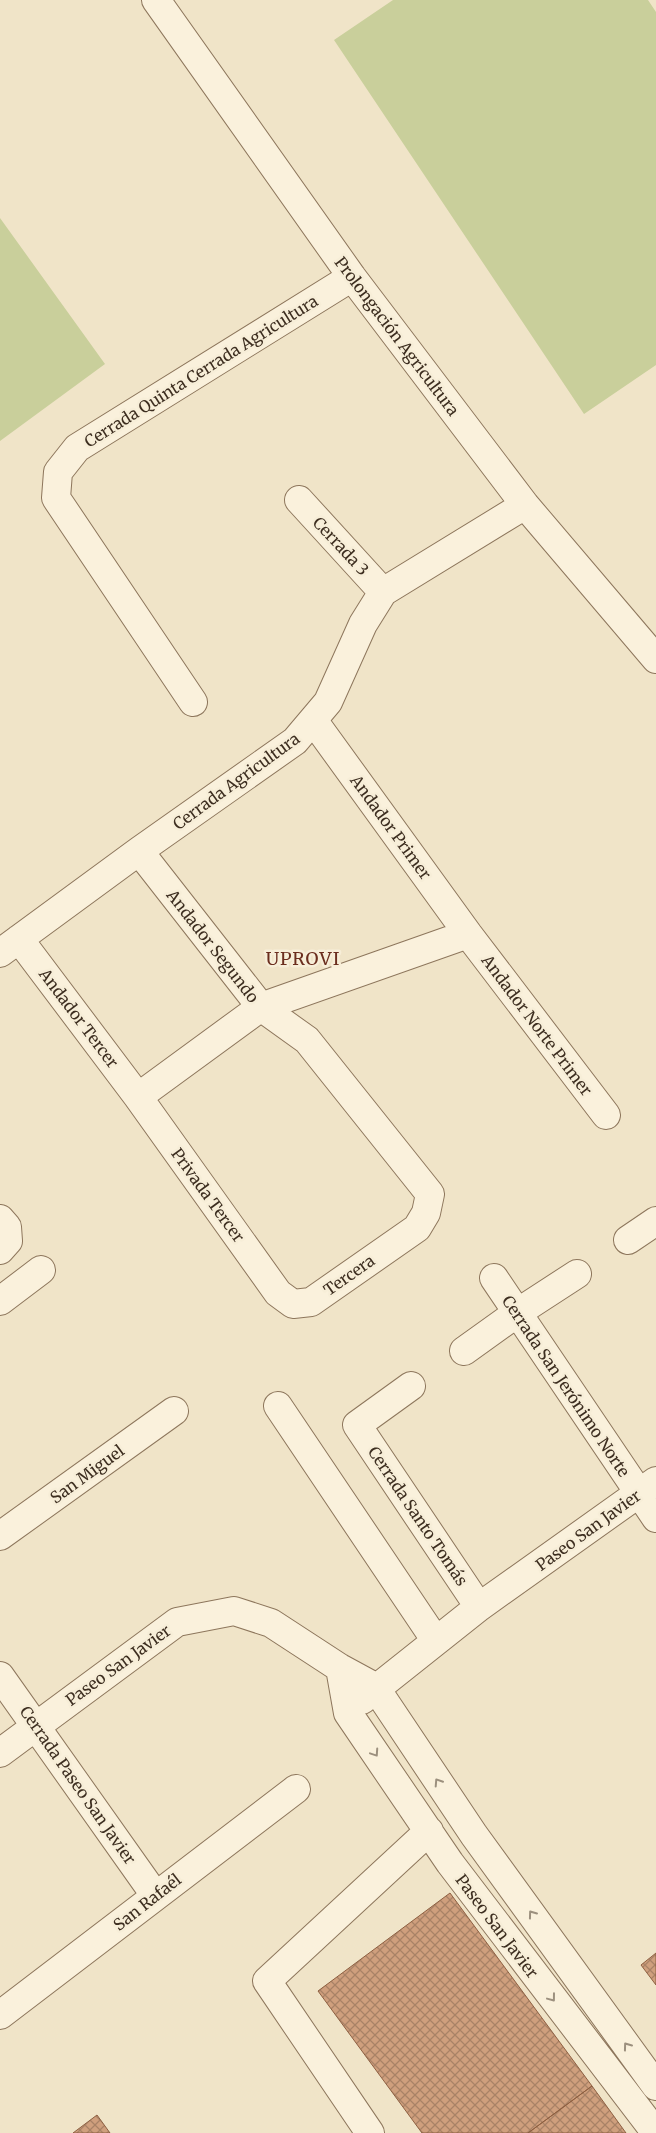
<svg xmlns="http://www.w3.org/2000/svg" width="656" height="2133" viewBox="0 0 656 2133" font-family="Merriweather,serif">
  <defs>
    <pattern id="building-cross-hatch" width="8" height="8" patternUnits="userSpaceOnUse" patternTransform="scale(1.25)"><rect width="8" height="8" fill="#cf9f7d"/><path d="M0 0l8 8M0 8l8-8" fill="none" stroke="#a98266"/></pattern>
  </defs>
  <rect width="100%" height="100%" fill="#f0e4c8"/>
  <!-- green -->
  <path fill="#c9cf9b" d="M393,0H648L656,12V365L584,414L334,40Z
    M0,218L105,364L0,441Z"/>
  <!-- building -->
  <path fill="url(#building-cross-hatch)" stroke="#8d5f41" d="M450,1893L592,2086L528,2133H422L318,1991Z
    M656,1953V1985L641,1965Z
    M592,2086L626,2133H528Z
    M97,2115L110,2133H73Z"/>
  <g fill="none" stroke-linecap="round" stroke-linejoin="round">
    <!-- minor casing -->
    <g stroke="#8d765c" stroke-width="30">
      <path id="minor" d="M156,0L352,277L525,505L656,659
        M299,500L383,592
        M193,702L56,498L58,472L77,448L352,277
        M313,720L468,934L606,1115
        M19,939L138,1097L278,1293L293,1304L311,1302L417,1228L426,1213L430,1194L307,1040L261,1007L139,851
        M0,953L139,851L295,741L328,702L363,624L383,592L525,505
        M138,1097L261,1007L468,934
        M0,1219L7,1227L8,1241L0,1250
        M628,1240L656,1221
        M494,1278L656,1518
        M0,1301L41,1270
        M464,1351L517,1313L577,1274
        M411,1386L357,1425L479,1607
        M278,1406L436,1641
        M0,1536L174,1411
        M340,1668L348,1713L450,1863L656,2133
        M0,1676L155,1895
        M362,1700L479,1607L656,1481
        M0,1753L177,1622L234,1611L271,1623L340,1668L375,1687L474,1835L656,2086
        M0,2015L296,1789
        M370,2133L267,1981L429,1831"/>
    </g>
    <!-- minor -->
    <use href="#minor" stroke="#faf1dc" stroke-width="28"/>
  </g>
  <!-- one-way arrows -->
  <defs><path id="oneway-chevron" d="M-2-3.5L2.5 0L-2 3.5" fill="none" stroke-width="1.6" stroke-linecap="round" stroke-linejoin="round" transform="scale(1.25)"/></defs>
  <g stroke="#9c907e">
    <use href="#oneway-chevron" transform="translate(375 1753) rotate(56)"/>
    <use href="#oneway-chevron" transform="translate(438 1782) rotate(-123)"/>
    <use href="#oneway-chevron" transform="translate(532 1914) rotate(-126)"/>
    <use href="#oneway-chevron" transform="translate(552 1998) rotate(53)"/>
    <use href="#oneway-chevron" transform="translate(627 2046) rotate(-126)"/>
  </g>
  <g text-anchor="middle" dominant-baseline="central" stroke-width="5" stroke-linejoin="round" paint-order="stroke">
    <!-- street labels -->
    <g font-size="16" fill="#3d2e20" stroke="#f7eed8">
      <text transform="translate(397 336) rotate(53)">Prolongación Agricultura</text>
      <text transform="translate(201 371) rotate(-32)">Cerrada Quinta Cerrada Agricultura</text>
      <text transform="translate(341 546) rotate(47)">Cerrada 3</text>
      <text transform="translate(236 781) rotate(-36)">Cerrada Agricultura</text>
      <text transform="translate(391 827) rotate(54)">Andador Primer</text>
      <text transform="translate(213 946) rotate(52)">Andador Segundo</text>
      <text transform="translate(79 1018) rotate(53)">Andador Tercer</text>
      <text transform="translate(537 1025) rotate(53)">Andador Norte Primer</text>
      <text transform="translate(208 1195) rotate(54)">Privada Tercer</text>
      <text transform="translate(349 1275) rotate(-35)">Tercera</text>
      <text transform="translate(566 1386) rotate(56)">Cerrada San Jerónimo Norte</text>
      <text transform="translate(87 1474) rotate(-36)">San Miguel</text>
      <text transform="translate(418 1516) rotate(56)">Cerrada Santo Tomás</text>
      <text transform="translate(588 1530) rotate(-36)">Paseo San Javier</text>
      <text transform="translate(118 1665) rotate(-36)">Paseo San Javier</text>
      <text transform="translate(78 1785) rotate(55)">Cerrada Paseo San Javier</text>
      <text transform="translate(147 1902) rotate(-38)">San Rafaél</text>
      <text transform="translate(497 1926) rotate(53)">Paseo San Javier</text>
    </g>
    <!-- neighbourhood labels -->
    <g font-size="18" letter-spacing="1" fill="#6b2e1e" stroke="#f7eed8">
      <text x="303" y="958">UPROVI</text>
    </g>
  </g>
</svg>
